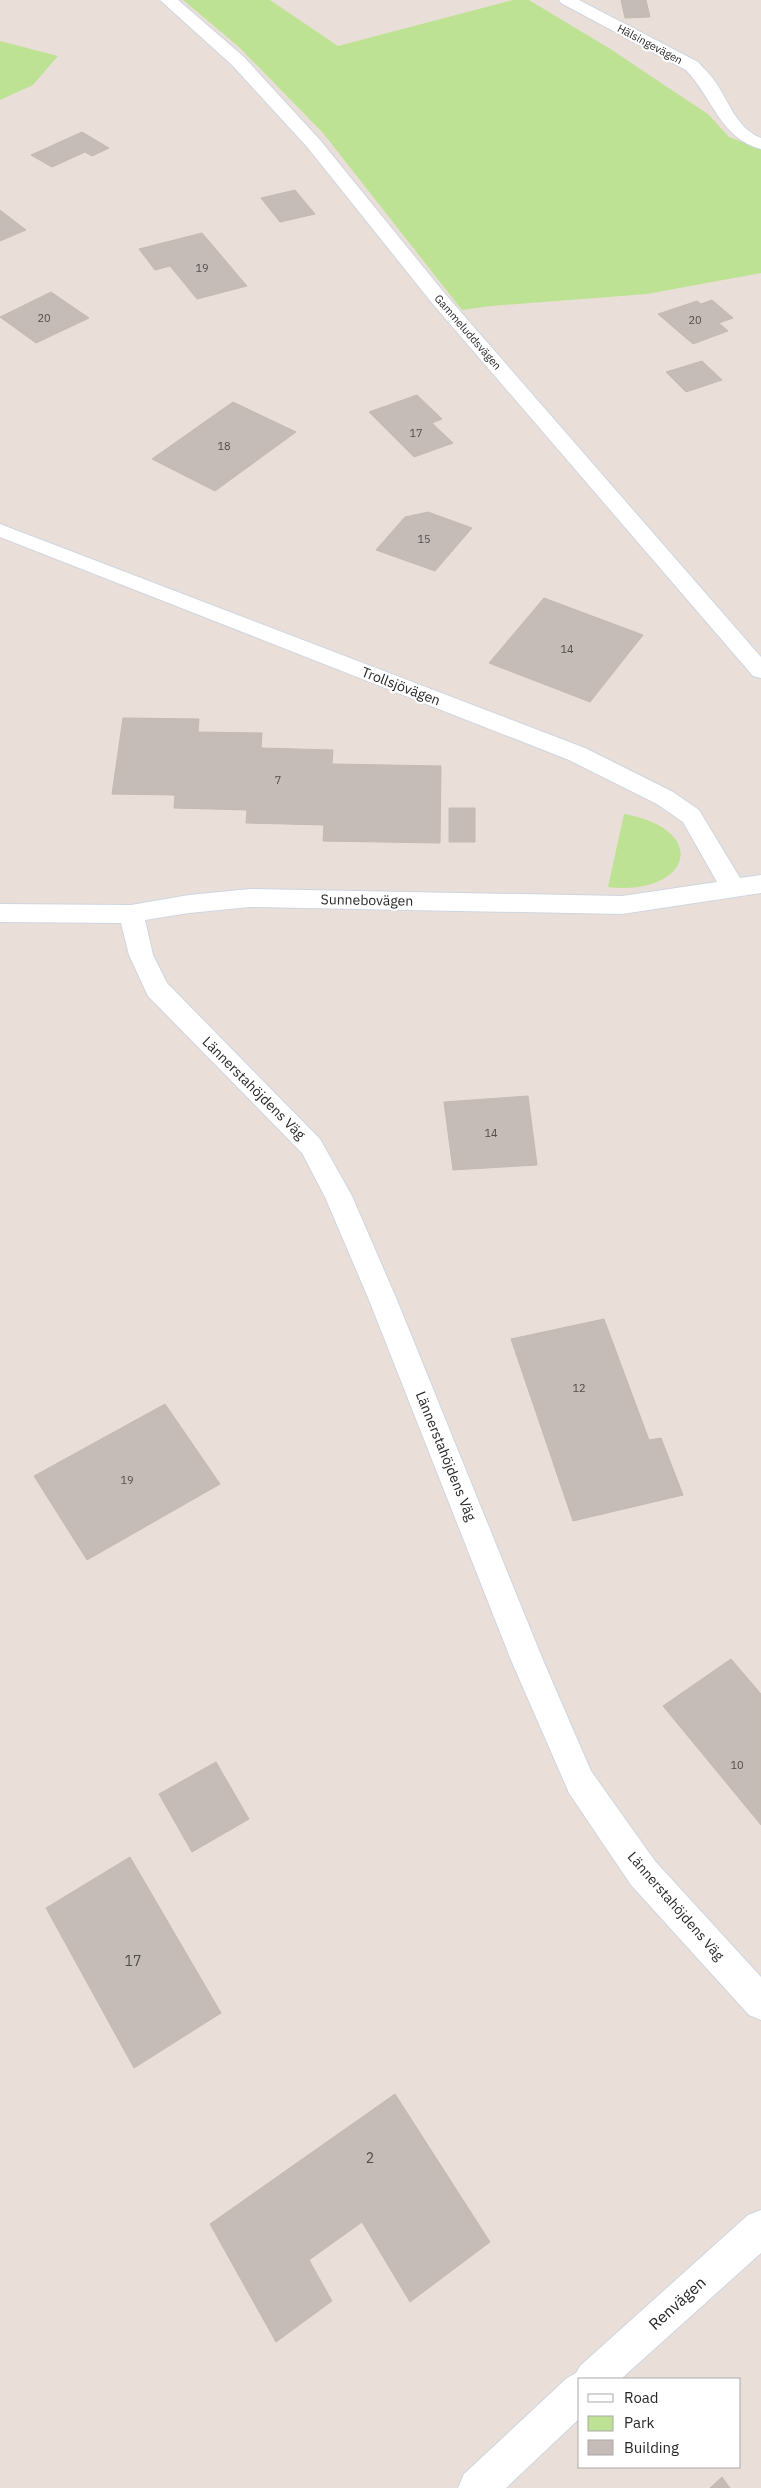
<svg xmlns="http://www.w3.org/2000/svg" width="761" height="2488" viewBox="0 0 761 2488" font-family="'IBM Plex Sans',sans-serif">
  <rect width="100%" height="100%" fill="#eadfd8"/>
  <!-- green -->
  <path fill="#bde293" d="M183,0H270L338,46L513,0H529L612,50L676,93L708,114L729,137L761,149V273L647,294L491,306L462,310L323,133L239,47Z
    M0,41L58,56L33,85L0,100Z
    M624,814C713,830 689,897 608,887Z"/>
  <!-- building -->
  <path fill="#c5bcb8" stroke="#c5bab2" d="M621,0H646L650,17L625,18Z
    M82,132L109,148L92,156L85,152L52,167L31,155Z
    M295,190L315,214L280,222L261,198Z
    M0,210L26,230L0,241Z
    M202,233L247,286L197,299L170,266L155,270L139,249Z
    M51,292L89,318L36,343L0,317Z
    M712,300L733,318L719,323L728,331L693,344L658,314L697,301L701,304Z
    M702,361L722,380L686,392L666,372Z
    M417,395L442,419L432,423L453,443L414,457L369,412Z
    M233,402L296,432L215,491L152,459Z
    M428,512L472,528L435,571L376,550L405,517Z
    M544,598L643,635L590,702L489,663Z
    M123,718L199,719L198,732L262,733L261,748L333,750L332,764L441,766L440,843L323,841L324,825L246,823L247,810L174,808L175,795L112,794Z
    M449,808H475V842H449Z
    M528,1096L537,1165L453,1170L444,1102Z
    M604,1319L649,1440L661,1438L683,1495L573,1521L511,1339Z
    M165,1404L220,1484L87,1560L34,1476Z
    M731,1659L761,1694V1825L663,1706Z
    M216,1762L249,1819L192,1852L159,1794Z
    M130,1857L221,2013L134,2068L46,1908Z
    M395,2094L490,2242L410,2302L362,2222L309,2260L332,2301L276,2342L210,2224Z
    M722,2477L730,2488H710Z"/>
  <g fill="none" stroke-linecap="round" stroke-linejoin="round">
    <!-- minor casing -->
    <g stroke="#cdd5e1" stroke-width="2">
      <path id="minor" d="M160,0H178L244,57L320,140L446,295L761,657V678L753,676L432,303L308,148L232,65Z
        M559,0H579L698,62C703,68 710,74 714,80C729,101 736,128 761,138V149C721,139 712,97 686,70L561,3Z
        M0,524L585,748L673,792L699,810L740,878L761,875V893L622,914L250,907L189,913L145,920L153,955L167,983L320,1139L352,1196L397,1300L543,1660L591,1771L655,1861L761,1977V2020L749,2015L631,1885L569,1793L511,1660L369,1300L325,1197L302,1153L148,996L129,955L121,923L0,922V904L131,905L189,895L250,889L622,896L717,882L683,822L657,804L569,760L0,537Z
        M761,2210V2253L621,2379H580V2418L506,2488H458L464,2474L567,2378L576,2373L580,2366L748,2215Z"/>
    </g>
    <!-- minor -->
    <use href="#minor" fill="#fff" fill-rule="evenodd"/>
  </g>
  <g text-anchor="middle" dominant-baseline="central" stroke-width="4.5" stroke-linejoin="round" paint-order="stroke">
    <!-- far-street labels -->
    <g font-size="11" fill="#272727" stroke="#fff">
      <text transform="translate(650 44) rotate(28)">Hälsingevägen</text>
      <text transform="translate(468 332) rotate(49)">Gammeluddsvägen</text>
    </g>
    <!-- number labels -->
    <g font-size="11" fill="#4e4c4b">
      <text x="202" y="268">19</text>
      <text x="44" y="318">20</text>
      <text x="695" y="320">20</text>
      <text x="416" y="433">17</text>
      <text x="224" y="446">18</text>
      <text x="424" y="539">15</text>
      <text x="567" y="649">14</text>
      <text x="278" y="780">7</text>
      <text x="491" y="1133">14</text>
      <text x="579" y="1388">12</text>
      <text x="127" y="1480">19</text>
      <text x="737" y="1765">10</text>
    </g>
    <!-- street labels -->
    <g font-size="14" fill="#272727" stroke="#fff">
      <text transform="translate(401 686) rotate(21)">Trollsjövägen</text>
      <text transform="translate(367 900) rotate(1)">Sunnebovägen</text>
      <text transform="translate(254 1088) rotate(45)">Lännerstahöjdens Väg</text>
      <text transform="translate(446 1456) rotate(68)">Lännerstahöjdens Väg</text>
      <text transform="translate(676 1906) rotate(49)">Lännerstahöjdens Väg</text>
    </g>
    <!-- near-number labels -->
    <g font-size="14" fill="#4e4c4b">
      <text x="133" y="1961">17</text>
      <text x="370" y="2158">2</text>
    </g>
    <!-- near-street labels -->
    <g font-size="16" fill="#272727" stroke="#fff">
      <text transform="translate(677 2303) rotate(-42)">Renvägen</text>
    </g>
  </g>
  <!-- legend -->
  <rect x="578" y="2378" width="162" height="90" fill="#ffffff" stroke="#a9a9a9"/>
  <rect x="588" y="2394" width="25" height="8" fill="#ffffff" stroke="#a9a9a9"/>
  <text x="624" y="2403" font-size="15" fill="#272727">Road</text>
  <rect x="588" y="2416" width="25" height="15" fill="#bde293" stroke="#a9a9a9"/>
  <text x="624" y="2428" font-size="15" fill="#272727">Park</text>
  <rect x="588" y="2440" width="25" height="15" fill="#c5bcb8" stroke="#a9a9a9"/>
  <text x="624" y="2453" font-size="15" fill="#272727">Building</text>
</svg>
